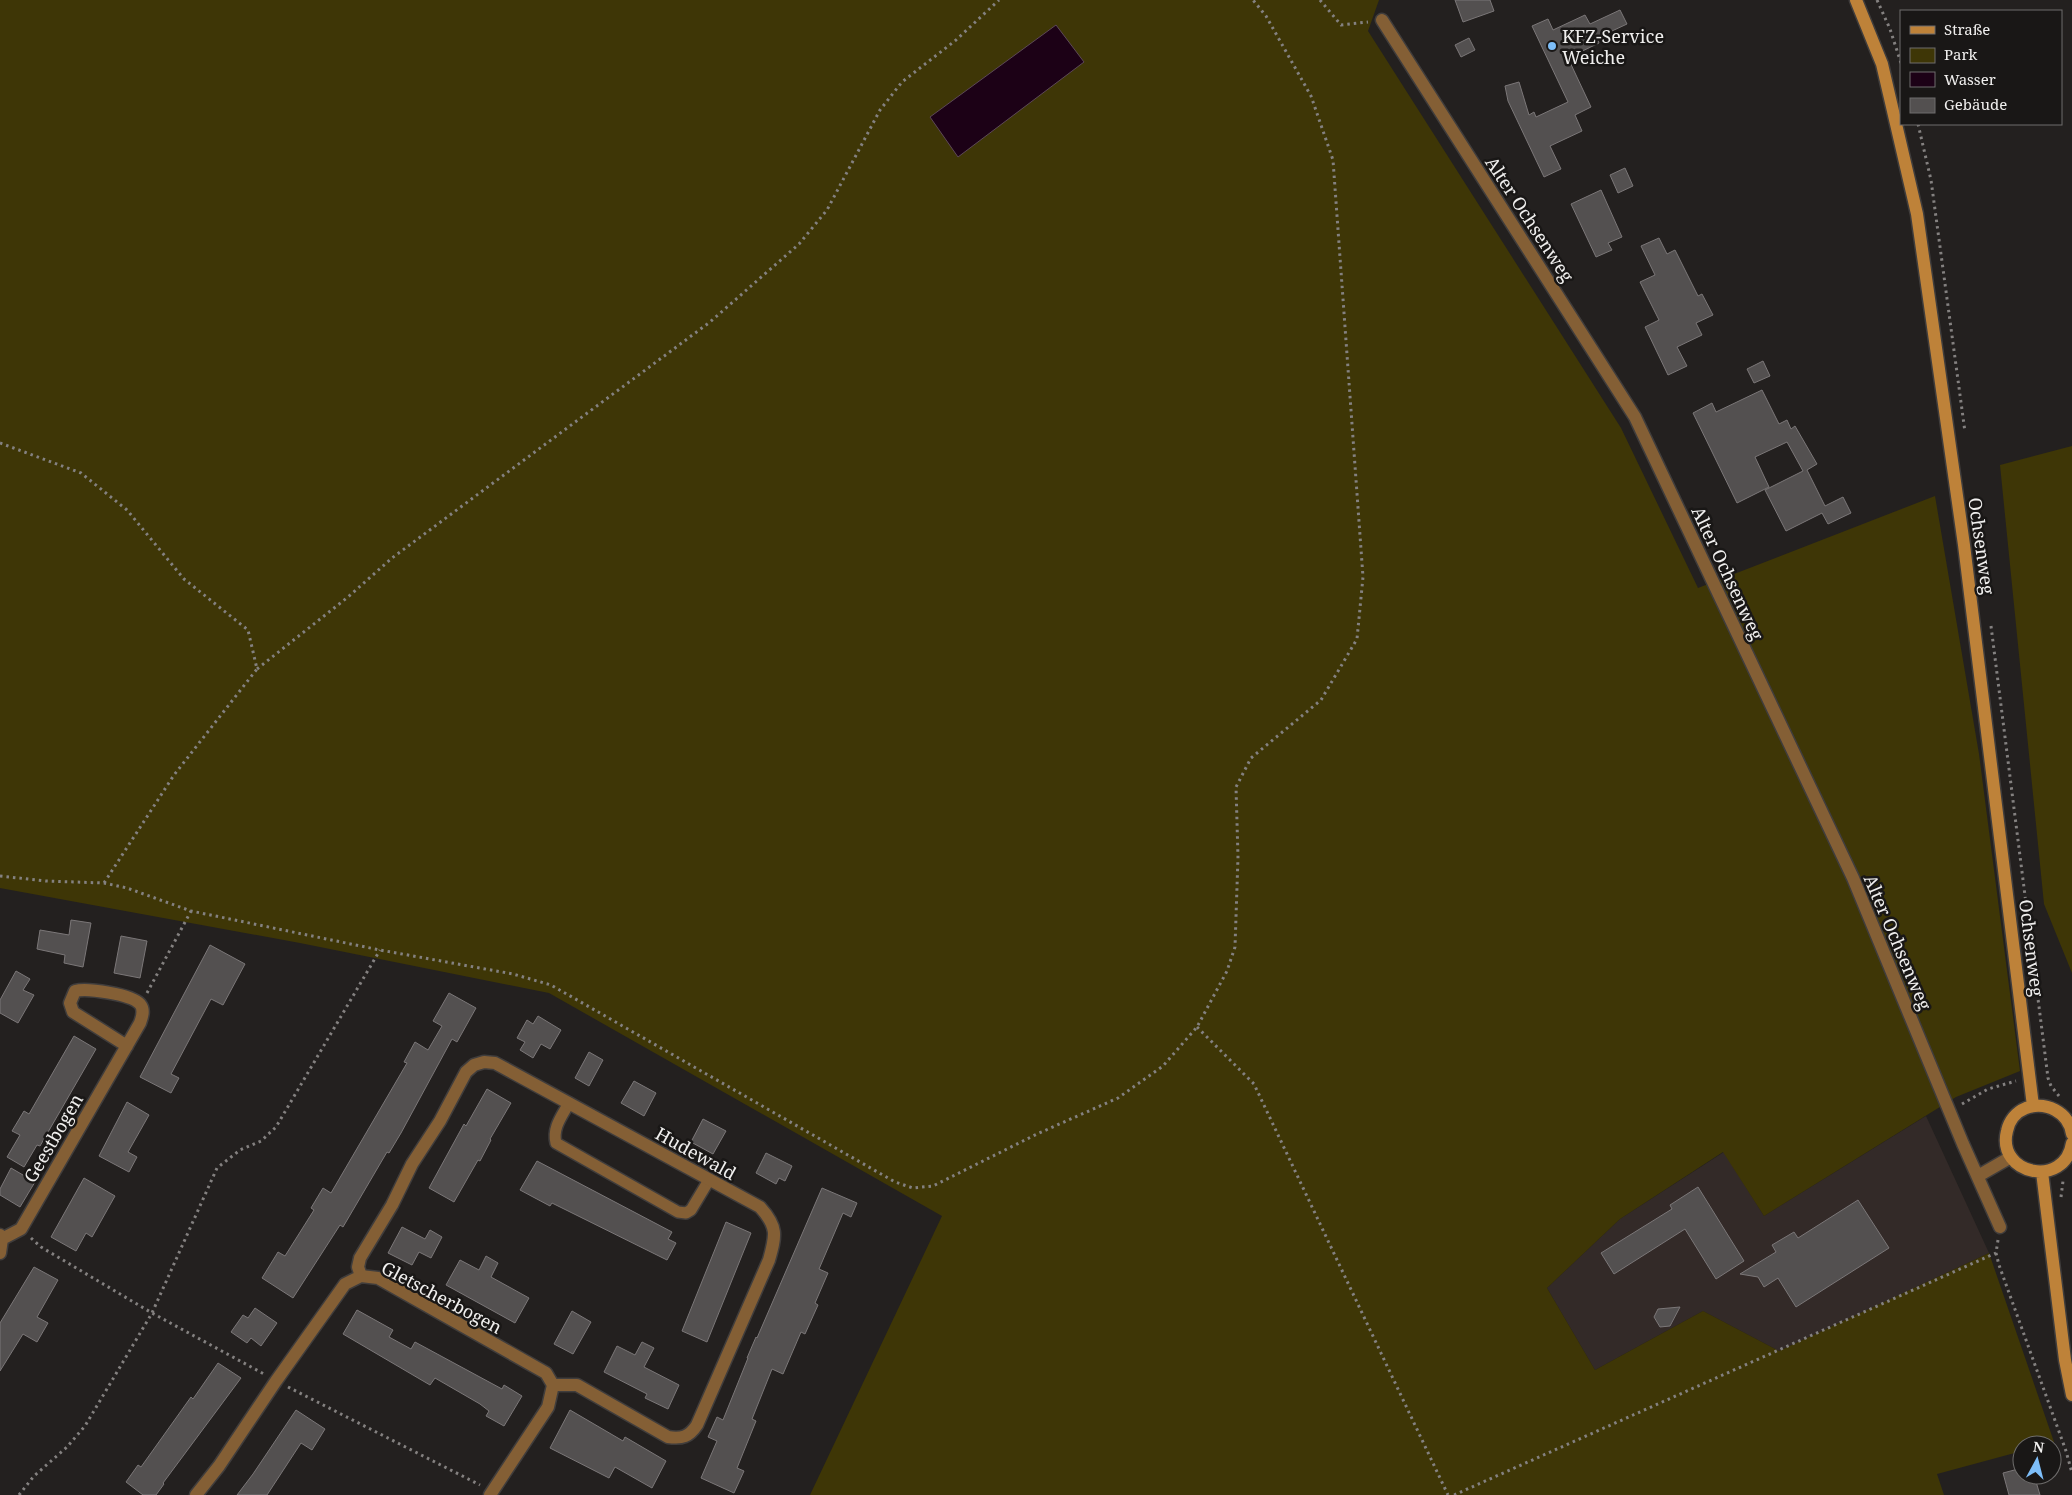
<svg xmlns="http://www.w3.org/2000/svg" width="2072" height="1495" viewBox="0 0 2072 1495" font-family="'Noto Serif',serif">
  <rect width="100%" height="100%" fill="#23201f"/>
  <!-- built -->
  <path fill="#332a28" d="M1926,1116L1989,1253L1779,1351L1703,1311L1595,1370L1547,1288L1620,1219L1724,1152L1764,1216Z"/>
  <!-- green -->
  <path fill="#3e3606" d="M0,0H1379L1368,31L1621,428L1698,588L1935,496L1979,754L2020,1071L1956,1097L1764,1216L1723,1152L1620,1219L1547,1288L1595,1370L1703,1311L1779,1351L1989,1253L2054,1442L2042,1445H2022V1451L1937,1474L1944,1495H810L942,1216L549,993L300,943L0,888Z
    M2072,446V973L2044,904L2000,465Z"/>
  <!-- water -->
  <path fill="#1c0116" stroke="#5c4857" d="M1056,25L1084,62L958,157L930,117Z"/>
  <!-- building -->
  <path fill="#535050" stroke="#7b7778" d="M1455,0H1490L1494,11L1463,22Z
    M1620,10L1627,24L1597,38L1599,43L1568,58L1591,107L1575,115L1582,131L1550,146L1561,169L1544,177L1508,101L1505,86L1519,82L1529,115L1534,112L1536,117L1568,102L1532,26L1548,19L1553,30L1585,15L1590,24Z
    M1469,38L1475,50L1461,57L1455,45Z
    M1625,168L1633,186L1618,193L1610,175Z
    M1601,190L1622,237L1608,243L1612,250L1596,257L1571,204Z
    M1659,238L1667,254L1675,250L1698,296L1702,294L1713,315L1696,323L1702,335L1677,347L1687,366L1668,375L1645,327L1659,320L1640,282L1655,275L1641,246Z
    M1763,361L1770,376L1754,383L1747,369Z
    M1762,390L1779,424L1787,420L1791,429L1795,426L1817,464L1807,470L1825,506L1843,497L1851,513L1828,524L1822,513L1786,531L1765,490L1803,471L1787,442L1755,457L1769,487L1737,503L1693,413L1712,403L1716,412Z
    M71,920L91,923L83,967L64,963L65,955L37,949L40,930L69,935Z
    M121,936L147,941L140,978L114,973Z
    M210,945L245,964L223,1005L211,999L171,1074L179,1078L171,1093L140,1077Z
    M16,971L30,979L23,990L34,995L18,1023L0,1013V1000Z
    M449,993L476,1008L457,1042L452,1039L401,1133L389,1153L387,1152L343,1227L340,1225L293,1298L262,1278L278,1252L285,1256L314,1210L311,1208L323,1188L331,1193L407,1063L404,1062L415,1042L428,1050L442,1026L433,1021Z
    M538,1016L561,1030L550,1049L541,1044L533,1058L520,1050L525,1042L517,1038L527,1020L533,1024Z
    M74,1036L96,1049L40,1146L37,1145L24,1167L7,1157L20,1135L12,1131L24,1111L29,1114Z
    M589,1052L603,1060L589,1086L575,1078Z
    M634,1081L656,1093L644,1116L621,1103Z
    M487,1089L511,1103L490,1139L491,1140L480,1161L478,1160L454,1202L429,1188L464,1124L466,1126Z
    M127,1102L149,1115L128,1152L137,1157L129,1172L99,1156Z
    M703,1119L726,1131L713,1154L691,1142Z
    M766,1153L792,1166L785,1181L779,1178L776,1184L756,1173Z
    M537,1161L672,1232L668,1239L676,1243L667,1260L552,1203L550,1206L520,1190Z
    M11,1168L35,1182L20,1207L0,1195V1189Z
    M84,1178L115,1196L92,1237L86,1233L76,1251L51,1237Z
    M1698,1187L1744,1261L1716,1279L1685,1229L1614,1274L1601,1253L1672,1209L1670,1205Z
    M822,1188L857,1203L851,1217L843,1213L819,1269L828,1273L815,1303L818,1305L805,1334L801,1332L783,1374L772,1369L752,1419L756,1421L737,1468L744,1471L734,1493L701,1478L717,1441L708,1437L717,1417L723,1420L748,1358H747L756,1337L757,1338Z
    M1858,1200L1889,1248L1796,1307L1778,1278L1764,1287L1758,1277L1740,1274L1776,1252L1772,1245L1794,1232L1798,1238Z
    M726,1222L751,1233L707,1342L682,1331Z
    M402,1227L425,1239L430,1230L442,1237L431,1258L419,1252L412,1265L388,1253Z
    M486,1256L498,1263L491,1277L529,1298L515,1323L446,1285L460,1260L479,1270Z
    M34,1267L58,1280L37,1317L48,1323L37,1342L23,1334L0,1371V1323Z
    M1680,1307L1670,1326L1660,1327L1654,1317L1658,1309Z
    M255,1308L277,1323L261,1346L251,1338L247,1343L231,1332L243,1315L248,1318Z
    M357,1310L393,1330L389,1337L411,1349L415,1342L502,1389L504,1385L522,1396L504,1426L486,1416L489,1411L480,1404L435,1378L430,1385L343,1334Z
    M572,1311L591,1322L573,1354L554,1344Z
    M642,1342L654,1348L644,1367L679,1385L668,1409L645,1398L647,1394L604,1372L617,1346L635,1355Z
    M218,1363L241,1378L163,1483L164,1484L156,1495H143L126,1482L138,1465L141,1467L191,1397L193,1399Z
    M296,1410L325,1429L312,1450L301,1443L267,1495H237L253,1474Z
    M570,1410L623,1441L625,1437L666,1461L652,1488L615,1467L609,1478L550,1448Z
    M2022,1468V1475H2034L2040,1495H2009L2003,1473Z"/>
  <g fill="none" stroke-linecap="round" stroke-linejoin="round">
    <!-- lane casing -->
    <g stroke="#403d3c" stroke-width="14">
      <path id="lane" d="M569,1103C562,1116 552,1128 556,1143L678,1212L686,1213L691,1210L709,1180"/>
    </g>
    <!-- street casing -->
    <g stroke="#403d3c" stroke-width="15">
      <path id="street" d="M1382,20L1635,417L1853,878L1963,1144L2000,1227
        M1978,1176L2011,1157
        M0,1235L2,1239L0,1253
        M2,1239L21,1229L140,1023C142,1017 145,1010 140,1004C131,994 87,988 75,991L70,1003L73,1012L127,1046
        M361,1276L358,1267L360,1258L392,1205L412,1164L440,1121L466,1072L474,1065L484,1062L495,1063L760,1207C778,1227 776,1235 769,1260L697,1425C689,1437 682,1439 668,1437L577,1385H553
        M196,1495L219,1466L276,1381L345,1284L361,1276L378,1278L546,1373L553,1385L548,1407L490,1495"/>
    </g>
    <!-- secondary casing -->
    <g stroke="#403d3c" stroke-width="15">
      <path id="secondary" d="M1856,0L1882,64L1917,214L1964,545L2033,1106
        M2072,1134C2069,1112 2046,1101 2026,1108C2016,1112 2009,1121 2007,1131C1996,1175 2065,1189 2072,1143
        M2042,1172L2065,1360L2072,1395"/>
    </g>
    <!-- path -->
    <path stroke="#848180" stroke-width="3" stroke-dasharray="2.5 4" stroke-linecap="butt" d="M1320,0L1341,25L1368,22
      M1877,0L1890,29L1901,63
      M1918,124L1931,180L1965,432
      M0,443L81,473L127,510L184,579L248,630L257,669L174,775L104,883
      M1991,626L2048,1078L2051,1086L2059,1096
      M257,669L348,597L392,558L710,322L799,244L827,210L880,110L902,82L956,40L999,0
      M0,876L46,881L104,883L127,888L191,911L380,950L513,974L551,985L895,1182L913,1188L933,1186L1037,1134L1118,1098L1163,1066L1197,1027L1227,971L1235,947L1238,857L1236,787L1251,758L1321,700L1357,639L1363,577L1333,160L1311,96L1266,16L1253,0
      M147,993L191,911
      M1197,1027L1254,1084L1448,1495
      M1962,1104L1988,1089L2016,1081
      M2061,1197L2063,1181
      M31,1238L41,1247L152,1313L264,1374
      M1998,1240L1996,1253L1999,1265L2066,1451L2072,1473
      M288,1387L480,1485
      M19,1495L34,1476L67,1447L85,1426L152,1313L217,1168L240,1150L261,1141L276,1127L380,950
      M1454,1495L1996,1253"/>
    <!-- lane -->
    <use href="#lane" stroke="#845f35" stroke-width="11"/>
    <!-- street -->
    <use href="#street" stroke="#845f35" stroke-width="12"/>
    <!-- secondary -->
    <use href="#secondary" stroke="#be8239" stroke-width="12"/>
  </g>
  <!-- markers -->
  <circle fill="#7dbef9" stroke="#191716" stroke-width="2" cx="1552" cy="46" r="5"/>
  <g text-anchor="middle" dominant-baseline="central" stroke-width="5" stroke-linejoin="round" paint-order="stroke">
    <!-- poi labels -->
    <g font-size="18" fill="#f0efee" stroke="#191716" text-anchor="start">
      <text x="1562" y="36">KFZ-Service<tspan x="1562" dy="21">Weiche</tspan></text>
    </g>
    <!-- street labels -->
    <g font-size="18" fill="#f0efee" stroke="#191716">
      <text transform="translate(1530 219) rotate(57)">Alter Ochsenweg</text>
      <text transform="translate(1982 546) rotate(82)">Ochsenweg</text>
      <text transform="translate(1728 573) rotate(65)">Alter Ochsenweg</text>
      <text transform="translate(1898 942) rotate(67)">Alter Ochsenweg</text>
      <text transform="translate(2032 948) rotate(83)">Ochsenweg</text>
      <text transform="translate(53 1138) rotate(-60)">Geestbogen</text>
      <text transform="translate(696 1153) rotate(29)">Hudewald</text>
      <text transform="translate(442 1297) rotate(28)">Gletscherbogen</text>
    </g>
  </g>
  <!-- legend -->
  <rect x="1900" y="10" width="162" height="115" fill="#191716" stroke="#6f6d6c"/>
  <rect x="1910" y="26" width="25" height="8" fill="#be8239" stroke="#6f6d6c"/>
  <text x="1944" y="35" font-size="15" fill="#f0efee">Straße</text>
  <rect x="1910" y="48" width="25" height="15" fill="#3e3606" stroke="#6f6d6c"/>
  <text x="1944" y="60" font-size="15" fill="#f0efee">Park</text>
  <rect x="1910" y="72" width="25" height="15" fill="#1c0116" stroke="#6f6d6c"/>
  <text x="1944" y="85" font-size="15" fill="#f0efee">Wasser</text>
  <rect x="1910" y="98" width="25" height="15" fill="#535050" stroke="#6f6d6c"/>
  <text x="1944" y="110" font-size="15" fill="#f0efee">Gebäude</text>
  <!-- north arrow -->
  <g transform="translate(2037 1460) rotate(7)"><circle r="24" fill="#191716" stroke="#6f6d6c"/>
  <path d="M0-4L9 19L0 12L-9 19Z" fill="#7dbef9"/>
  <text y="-8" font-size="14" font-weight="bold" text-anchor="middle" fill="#f0efee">N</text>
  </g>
</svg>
